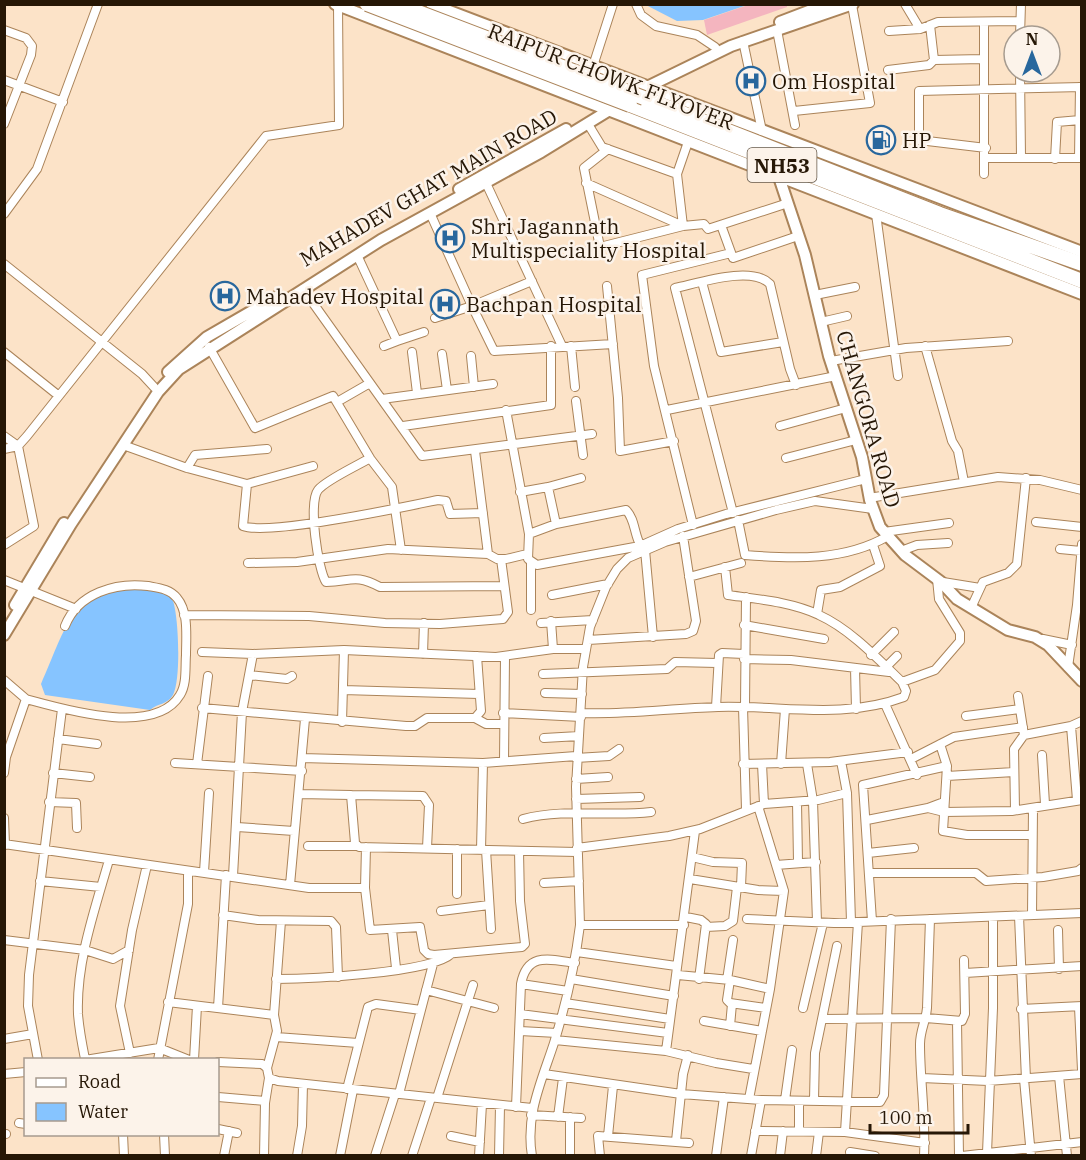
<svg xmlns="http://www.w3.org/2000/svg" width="1086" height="1160" viewBox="0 0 1086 1160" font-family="'IBM Plex Serif',serif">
  <rect width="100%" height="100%" fill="#fce3c8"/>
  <!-- green -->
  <path fill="#f4b5bf" d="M748,5H787V7L707,35L704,20Z"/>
  <!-- water -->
  <path fill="#86c4ff" d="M646,5V4L747,5L703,20L677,21Z
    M133,585L164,590C167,593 171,597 173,601C179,618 181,680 173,695C167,705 158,703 150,710L45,695L41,684C67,627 65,601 133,585Z"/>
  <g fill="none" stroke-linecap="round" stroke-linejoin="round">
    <!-- street casing -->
    <g stroke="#ab845a" stroke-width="10">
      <path id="street" d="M636,4L641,15L656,26L697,35L715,47
        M905,4L920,29
        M984,22V174
        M930,25L934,60
        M4,30L26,38L32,46L31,55L4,124
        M777,30L795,125
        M889,31L920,29L938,22L1020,21
        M1020,36L1021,4
        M743,41L762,131
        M593,66L613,4
        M888,70L929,65L934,60L983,59
        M1020,72L1021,157
        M4,80L63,102
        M794,111L870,103L852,5
        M588,124L602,147L677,174
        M986,148L919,140V91L1082,87
        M608,149L584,168L600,247L683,226L704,224L708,229L788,203
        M985,158H1082
        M1079,158L1080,87
        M1055,159L1057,122L1080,120
        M486,183L562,346
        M586,183L683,226
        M430,213L472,306L532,281
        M4,214L37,169L98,4
        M876,214L898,376
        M721,225L733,258L798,236
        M683,226L677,174L688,142
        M357,255L397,341L424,332
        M4,264L142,374L154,387
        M702,282L721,352L783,342
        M607,286L618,398L620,451L674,441
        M303,289L422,456L592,434
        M815,295L855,287
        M435,318L472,306L494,351L613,344
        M821,322L847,316
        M384,346L397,341
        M571,346L575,387
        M925,346L952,441L958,451L964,482
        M209,347L255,428L333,396L370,458C357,466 326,480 318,490C308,503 318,570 326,582C353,581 355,574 380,587L504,586
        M4,352L59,396
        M412,352L417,393
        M442,354L447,390
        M471,356L474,387
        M831,361L906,348L1008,341
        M382,399L493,384
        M576,401L583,455
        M337,402L370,383
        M506,410L529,534L528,559L537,565L640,546L678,529L726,514L866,479
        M667,410L836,376
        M403,426L551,405V346
        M780,426L846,408
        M4,436L18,446L34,526L4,545
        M123,445L187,468L247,484
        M4,449L18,446L27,436L266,136L339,125L338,5
        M475,451L488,554
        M369,457L392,487L401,550
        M786,458L856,440
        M313,466L247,484L243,526C269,536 404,507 438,500L446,501L450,514L483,513
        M187,468L195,455L267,449
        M548,487L556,524
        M520,492L548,487L581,478
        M869,498L998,477L1040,480L1082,490
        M733,513L675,288C699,283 752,265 770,284L790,369L796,385
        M738,520L745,555C794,559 845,561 888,536
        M1036,522L1082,527
        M693,525L654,366L642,275L731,253
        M884,532L949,523
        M529,534L556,524L626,510C637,521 633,540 645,550L653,637
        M1060,549L1081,551
        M901,551L917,545L948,543
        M248,563L297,562L388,549L488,554L497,559H506L527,554
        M531,563V610
        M689,577L741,563
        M4,580L76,609
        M943,582L980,588
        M552,595L608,584
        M971,608L983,582L1008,573L1017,564L1026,478
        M817,614L821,590L840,587L880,566L873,545
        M184,615L309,616L385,623L440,624L503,619L508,612L501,559
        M551,621L553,649
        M541,623L593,620
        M744,625L824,639
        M1043,639L1072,645
        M588,640L686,634L693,631L696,621L683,536
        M202,652L253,654L344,650L496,657L553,649H586
        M423,654L424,623
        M871,655L894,632
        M744,659L791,660L889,672
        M1068,667L1077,605L1082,544
        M855,668L856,709
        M885,668L897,656
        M543,674L667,669L675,662L717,663
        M249,675L287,679L292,676
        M4,680L26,699L6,757L4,773
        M902,682L935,670L960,641V633L939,599L937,579
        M343,690L479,694
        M545,693L582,694
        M26,699C63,709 155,737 180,695C187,684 185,668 186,655C186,637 189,612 177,598C170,589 159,588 148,586C116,582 78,593 65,626
        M885,704L917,775
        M716,707L719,655L722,653L744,654
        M743,707L746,809
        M745,707L746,597
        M202,708L406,726H415L427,718H475L481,711L477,656
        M503,713L581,717
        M581,713C627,715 672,708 718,707C782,705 842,720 904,697L906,691L902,682C878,659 850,629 819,615C792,602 757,599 728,595L725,567
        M966,716L1020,709
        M475,718L486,724H503
        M342,722L344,650
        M1071,726L1077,800
        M1024,735L1071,726L1082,721
        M544,738L579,736
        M58,739L97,744
        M940,744L947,766L943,831L967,835H1031
        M1042,755L1045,804
        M302,758L483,763L576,756
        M576,758L609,756L619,749
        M911,759L954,737L1023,727
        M504,761L505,657
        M841,761L847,793L851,922
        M175,763L302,771
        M197,764L208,676
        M743,764L830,762L908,752
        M762,764L764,804
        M781,764L785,709
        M807,764L813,801L817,922
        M53,773L90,777
        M947,776L1014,772
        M576,779L608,777
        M299,794L351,795L355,843L359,847L577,852
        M351,795L423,796L429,805L427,848
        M576,799L640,797
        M49,802L76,803L77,828
        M797,802L798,862
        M928,808L944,812L1012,811L1082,800
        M1015,810L1014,749L1024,735L1018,696
        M4,818L5,845
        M523,819C565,808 609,817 651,812
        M867,820L928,808L944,802
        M237,827L294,831
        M4,844L309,888H365
        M308,846H357
        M366,847L365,888L370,930L420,927L424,950L428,954L434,955L522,947L525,944L520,901L519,851
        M577,848L669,836L700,829L764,804L818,800L847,793
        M457,849V894
        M481,850L483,763
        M486,850L491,929
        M868,853L914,848
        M692,857L713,862L742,863L741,887
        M776,865L816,862
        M204,872L209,793
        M870,873H976L986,881L1043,877L1078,871L1082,868
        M233,876L242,712L253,654
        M690,879L758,890L784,891
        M40,881L101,887
        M544,883L579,881
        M290,885L305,719
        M441,911L489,905
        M223,915L258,920L331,921L336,927L338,977
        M1032,915L1033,809
        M1019,916L1026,1079
        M686,917L701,920L706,924L699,979
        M747,919L834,923L1082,913
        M872,921L863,785L947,766
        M580,925H684
        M706,927L725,926L733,921L737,887
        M392,930L396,968
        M1058,930L1059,969
        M4,940L85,950L113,959L129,950
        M577,952L676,966
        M965,973L1082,966
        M678,975L730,980L770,989
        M276,979C308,979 431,973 451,954
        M571,979L674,996
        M727,980L733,940
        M730,980L727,1000L730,1003L766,1008
        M521,984L568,991
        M426,990L494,1008
        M168,1002L274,1015L277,1031L267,1068
        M565,1003L670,1019
        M1079,1007L1082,1070
        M218,1008L226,875
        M803,1008L823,923
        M1021,1009L1082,1006
        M520,1014L668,1033
        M274,1015L281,921
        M822,1019L926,1018L962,1021L965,1014L964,960
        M704,1021L762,1031
        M957,1021L959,1156
        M730,1026L732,1004
        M520,1031L557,1033
        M276,1037L358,1043
        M4,1039L33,1034
        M555,1040L666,1051L716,1063L753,1069
        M666,1051L695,831
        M130,1053L120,1006L132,930L147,865
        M85,1059C82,1044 79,1029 78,1014C76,962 95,909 109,860
        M38,1060L28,1006L29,975L62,709
        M85,1060L159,1048L189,1060
        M158,1060L188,904V871
        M194,1060L197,1006
        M218,1062L262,1064L267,1068L269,1078L278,1081L532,1108
        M4,1074L26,1072
        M544,1074L681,1094L761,1100L880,1102L884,1095L891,919
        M1059,1076L1067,1156
        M922,1078L988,1081L1082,1074
        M1024,1079L1031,1156
        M347,1089L368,1007L376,1004L421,1010
        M399,1094L433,964
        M218,1097L265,1101
        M437,1098L473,985
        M749,1099L770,989L784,891L758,806
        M785,1100L792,1050
        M814,1100L815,1053L837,946
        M799,1101V1131
        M516,1107L521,984C527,952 549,959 575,963
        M531,1115L581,1118
        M558,1117L563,1078
        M19,1123L26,1124
        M218,1129L237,1133
        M755,1131L845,1132L925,1143
        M845,1132L858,922
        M4,1134H6
        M123,1134L124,1156
        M164,1134L165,1156
        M451,1136L480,1142
        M608,1136L613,1086
        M676,1141L683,1074L688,1055
        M850,1152L875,1156
        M987,1153L993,1008V917
        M224,1156L229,1131
        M264,1156L265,1103L269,1078
        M297,1156L302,1126L303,1084
        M340,1156L353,1090
        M375,1156L395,1094
        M412,1156L431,1098
        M479,1156L482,1104
        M499,1156L500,1106
        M532,1156C525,1115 542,1080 554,1043C566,1004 575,965 580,925L576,787L583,667L590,627L606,587L617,569L628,558L665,542L776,510L815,501L873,509
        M570,1156V1117
        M600,1156L598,1136L689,1143
        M716,1156L724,1097
        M751,1156L761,1100
        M780,1156L783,1131
        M816,1156L819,1132
        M924,1156C926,1118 920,1081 920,1044C920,1030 926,1021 927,1008L930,919
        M962,1156L1082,1142"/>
    </g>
    <!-- secondary casing -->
    <g stroke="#ab845a" stroke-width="14">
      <path id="secondary" d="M335,4L1082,294
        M431,4L1082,252
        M780,22L827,4
        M779,177L805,255L829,356L862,457L870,500L880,527L905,555L941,582L957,599L1008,630L1035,637L1048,645L1082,681
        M459,189L566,129
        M168,372L207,337L278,296
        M15,605L64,523
        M4,635L71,524L158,392L179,369L381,240L541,152L647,87L731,46L853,4"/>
    </g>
    <!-- highway casing -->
    <g stroke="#ab845a" stroke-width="16">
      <path id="highway" d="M644,98L940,214L1082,264
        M630,105L1082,281"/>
    </g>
    <!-- street -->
    <use href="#street" stroke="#fff" stroke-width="8"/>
    <!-- secondary -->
    <use href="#secondary" stroke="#fff" stroke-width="10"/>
    <!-- highway -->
    <use href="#highway" stroke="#fff" stroke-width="14"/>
    <!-- highway-bridge casing -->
    <g stroke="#ab845a" stroke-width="16" stroke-linecap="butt">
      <path id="highway-bridge" d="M367,4L630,105
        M397,4L644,98"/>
    </g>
    <!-- highway-bridge -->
    <use href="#highway-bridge" stroke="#fff" stroke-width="14"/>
  </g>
  <!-- icons -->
  <defs>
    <g id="hospital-ring" transform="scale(1.5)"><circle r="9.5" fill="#fcf3ea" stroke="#28679d" stroke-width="1.5"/><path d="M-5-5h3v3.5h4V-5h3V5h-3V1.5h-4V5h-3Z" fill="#28679d"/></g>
    <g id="fuel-ring" transform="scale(1.5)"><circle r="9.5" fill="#fcf3ea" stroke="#28679d" stroke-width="1.5"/><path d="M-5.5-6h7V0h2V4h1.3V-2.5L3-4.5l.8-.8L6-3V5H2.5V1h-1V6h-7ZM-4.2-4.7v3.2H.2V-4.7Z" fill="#28679d"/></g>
  </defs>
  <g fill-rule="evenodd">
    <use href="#hospital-ring" x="751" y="81"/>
    <use href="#fuel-ring" x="881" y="140"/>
    <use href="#hospital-ring" x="450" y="238"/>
    <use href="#hospital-ring" x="225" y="296"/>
    <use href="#hospital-ring" x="445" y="304"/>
  </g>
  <g text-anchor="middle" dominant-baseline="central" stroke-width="5" stroke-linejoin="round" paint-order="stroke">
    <!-- shield labels -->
    <rect fill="#fcf3ea" stroke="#66594a" stroke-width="1.5" x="747.5" y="148" width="69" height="34" rx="4.5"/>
    <g font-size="20" font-weight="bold" fill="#261706">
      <text x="782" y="165">NH53</text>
    </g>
    <!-- street labels -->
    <g font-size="21" fill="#261706" stroke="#fcf3ea">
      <text transform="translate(611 76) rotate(21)">RAIPUR CHOWK FLYOVER</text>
      <text transform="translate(428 187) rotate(-30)">MAHADEV GHAT MAIN ROAD</text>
      <text transform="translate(869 419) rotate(74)">CHANGORA ROAD</text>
    </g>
    <!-- poi labels -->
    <g font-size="21" fill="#261706" stroke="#fcf3ea" text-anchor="start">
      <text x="772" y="81">Om Hospital</text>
      <text x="902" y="140">HP</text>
      <text x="471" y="226">Shri Jagannath<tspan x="471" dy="24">Multispeciality Hospital</tspan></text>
      <text x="246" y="296">Mahadev Hospital</text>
      <text x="466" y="304">Bachpan Hospital</text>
    </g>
  </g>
  <!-- border -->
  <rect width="1086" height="1160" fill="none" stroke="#261706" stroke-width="12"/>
  <!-- legend -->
  <rect x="24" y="1058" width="195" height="78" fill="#fcf3ea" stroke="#a69b8f" stroke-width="1.5"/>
  <rect x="36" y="1078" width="30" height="9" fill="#ffffff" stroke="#a69b8f" stroke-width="1.5"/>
  <text x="78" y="1088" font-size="18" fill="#261706">Road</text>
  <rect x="36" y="1103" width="30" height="18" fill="#86c4ff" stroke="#a69b8f" stroke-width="1.5"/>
  <text x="78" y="1118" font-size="18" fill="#261706">Water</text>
  <!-- north arrow -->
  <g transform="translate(1032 54)"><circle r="28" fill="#fcf3ea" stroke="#a69b8f" stroke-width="1.5"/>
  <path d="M0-4.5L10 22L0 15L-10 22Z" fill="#28679d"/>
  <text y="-9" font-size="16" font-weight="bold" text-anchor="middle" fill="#261706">N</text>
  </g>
  <!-- scale -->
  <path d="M870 1124v9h98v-9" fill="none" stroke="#261706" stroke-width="3"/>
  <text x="879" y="1124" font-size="18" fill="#261706" stroke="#fcf3ea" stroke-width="4.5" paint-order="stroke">100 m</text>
</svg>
